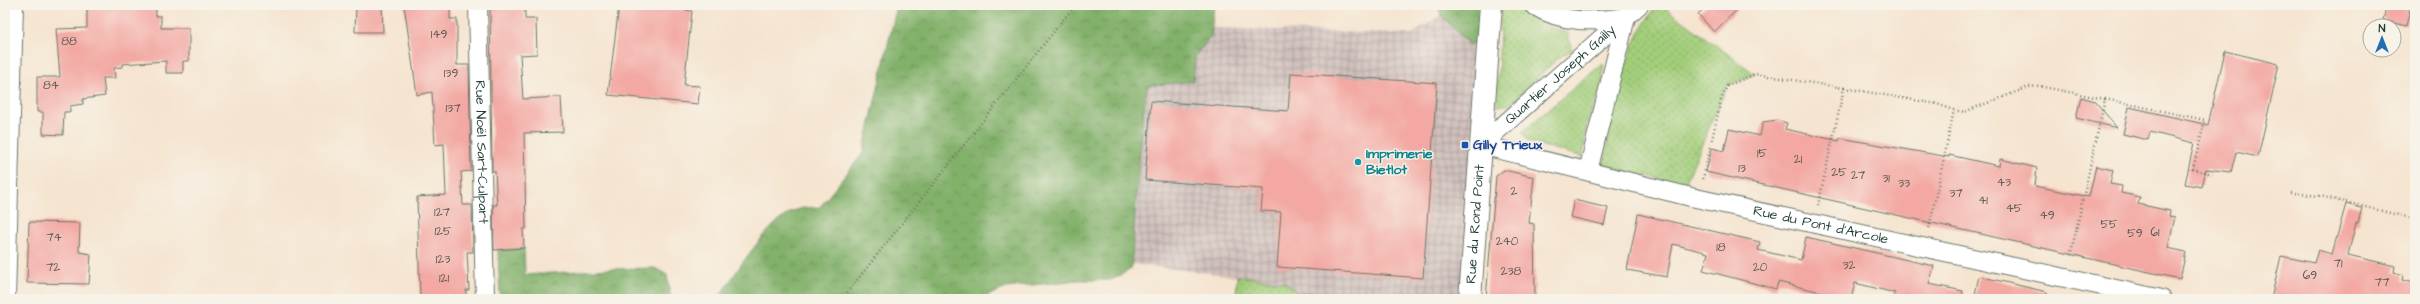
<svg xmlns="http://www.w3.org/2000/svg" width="2420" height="304" viewBox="0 0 2420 304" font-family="'Architects Daughter',sans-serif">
  <defs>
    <pattern id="industrial-grid" width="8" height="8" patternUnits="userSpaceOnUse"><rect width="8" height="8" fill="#d0c0bc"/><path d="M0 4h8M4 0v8" fill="none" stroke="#a89d9a"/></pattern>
    <pattern id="grass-dots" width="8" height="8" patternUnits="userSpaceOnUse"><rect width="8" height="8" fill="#a3ce7a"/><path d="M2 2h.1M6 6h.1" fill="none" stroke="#84a865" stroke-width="1.8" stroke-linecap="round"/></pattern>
    <pattern id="forest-crowns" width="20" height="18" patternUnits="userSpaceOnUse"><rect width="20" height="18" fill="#82b16a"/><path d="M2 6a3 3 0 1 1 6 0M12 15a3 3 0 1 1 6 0" fill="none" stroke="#6a9158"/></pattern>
  </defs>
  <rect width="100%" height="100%" fill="#f7f3e8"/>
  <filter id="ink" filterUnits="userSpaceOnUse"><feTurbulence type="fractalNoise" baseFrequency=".025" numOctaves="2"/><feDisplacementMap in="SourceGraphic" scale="8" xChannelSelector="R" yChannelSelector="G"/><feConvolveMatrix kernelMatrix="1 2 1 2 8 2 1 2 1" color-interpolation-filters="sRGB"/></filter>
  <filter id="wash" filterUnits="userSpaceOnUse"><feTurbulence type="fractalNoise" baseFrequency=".012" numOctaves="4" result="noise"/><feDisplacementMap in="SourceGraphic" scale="16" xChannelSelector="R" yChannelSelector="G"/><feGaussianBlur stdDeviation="0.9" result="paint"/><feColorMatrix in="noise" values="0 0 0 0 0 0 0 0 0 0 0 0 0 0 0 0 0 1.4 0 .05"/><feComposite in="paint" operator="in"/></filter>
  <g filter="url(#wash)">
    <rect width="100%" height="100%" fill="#f5e4cf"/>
    <!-- industrial -->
    <path fill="url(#industrial-grid)" d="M1441,15L1470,45L1480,43L1462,299H1407L1297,292L1285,282L1132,264L1141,132L1147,86L1193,81L1195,56L1209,39L1212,28L1412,34Z"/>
    <!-- grass -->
    <path fill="url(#grass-dots)" stroke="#618657" d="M1501,5H1514C1531,19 1548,27 1568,33L1572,50L1558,58L1510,105L1497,106Z
      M1555,5H1613C1591,15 1577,14 1555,5Z
      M1657,5H1661L1755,74L1727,86L1685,184L1603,167C1614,110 1621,52 1657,5Z
      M1603,63V86L1587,122L1583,157L1529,142L1522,132Z
      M1237,276L1285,282L1297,292L1404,299H1236Z"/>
    <!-- forest -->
    <path fill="url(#forest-crowns)" stroke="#50774f" d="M897,5H1214L1211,36L1195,56L1193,81L1147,86L1141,132L1131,269L1111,280H1078L1006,288L980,299H718C735,274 768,220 796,210C803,207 813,208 820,207L863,153Z
      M1438,5H1483L1480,43L1470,45L1441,15Z
      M524,248L525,275L608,269L655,268L667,275L671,299H500L498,250Z"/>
    <g id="blocks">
      <!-- building -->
      <path fill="#f3a8a3" d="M356,5H382L383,32H355Z
        M404,5H450V19H457V65H469L471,171L461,172L463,205H472L473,252H467L469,290H466V299H420L417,197L446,195L444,144L435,145L432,92L417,95Z
        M490,5H525V19H536L537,54L520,55L523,99L561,97L563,132L524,133L526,229H523L524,248L494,250L493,205H497L495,171H492Z
        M619,5H642L692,11L684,85L700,86L698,104L608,95Z
        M1708,5H1742L1714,32L1698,14Z
        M2387,5H2411L2406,26L2383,20Z
        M87,7L156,8V16H161V28H189V61H183V73H166V61L122,64V67L114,68L115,78H103L105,96L83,99V104L70,106V112H64L63,135L43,134V112H37V77H60L56,29L87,28Z
        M2225,51L2279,64L2258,157L2236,152L2231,172L2206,169L2202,187L2185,184L2194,143L2150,132L2148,140L2123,134L2129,107L2208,125Z
        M1291,73L1437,83L1423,278L1277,267L1281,212L1261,211L1263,189L1145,180L1151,101L1288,111Z
        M2081,97L2095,101L2117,128L2076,118Z
        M1777,120L1787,123L1785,129L1839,141L1840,138L1949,157V155L1999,166L2000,159L2037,168L2035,186L2089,197L2096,166L2113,170L2110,184L2122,186L2121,193L2140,197L2138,204L2170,211L2169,216L2175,217L2168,248L2186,252L2180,279L1706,172L1712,148L1724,151L1729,129L1760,136L1763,122Z
        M1504,170L1534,177L1529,223L1534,224L1535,299H1486L1496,176Z
        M1574,200L1608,208L1604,225L1570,217Z
        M2346,204L2362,208L2358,223H2356L2348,255L2395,266L2394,272L2403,275L2402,280L2415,283V299H2271L2281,256L2314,263L2318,250L2332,254Z
        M1638,214L1760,242L1758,250L1801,260L1806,237L1934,266L1929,284L1963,291L1962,299H1893L1895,293L1855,283L1851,299L1778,282L1776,289L1703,270L1708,253L1673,244L1667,277L1627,270Z
        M29,222L80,223L79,252L91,254L89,284L27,283Z
        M1979,276L2047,292L2046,299H1974Z"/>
    </g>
  </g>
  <g filter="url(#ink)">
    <use href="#blocks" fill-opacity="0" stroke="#6a776a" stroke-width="1"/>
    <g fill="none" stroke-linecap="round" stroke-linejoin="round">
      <!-- street casing -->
      <g stroke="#6a776a" stroke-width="20">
        <g id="street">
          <path id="s1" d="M478,5L485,299"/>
          <path d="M1533,5C1563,24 1593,22 1626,17L1588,171"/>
          <path id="s2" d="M1481,145L1691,197L2162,299"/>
          <path id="s3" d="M1481,145L1639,5"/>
          <path d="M6,299L14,5"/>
        </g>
      </g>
      <!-- secondary casing -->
      <g stroke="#6a776a" stroke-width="24">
        <g id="secondary">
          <path id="s4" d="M1470,299L1491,5"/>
        </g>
      </g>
      <!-- path -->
      <path stroke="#6a776a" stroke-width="2.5" stroke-dasharray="1 3" stroke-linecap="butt" d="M1844,88L1937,104L1954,110L1929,228
        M2105,99L2205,120L2193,169L2212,174
        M1954,110L1964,112L2029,87L2038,86L2105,99L2070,258
        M1703,179L1721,100L1727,86L1755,74L1844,88L1818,205
        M2291,193L2320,196L2415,219
        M842,299L1075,5"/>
      <!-- street -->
      <use href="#street" stroke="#fff" stroke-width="18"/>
      <!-- secondary -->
      <use href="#secondary" stroke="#fff" stroke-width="22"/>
    </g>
  </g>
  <!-- markers -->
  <rect fill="#1a4fb4" stroke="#f7f3e8" stroke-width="1.5" x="1461" y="141" width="8" height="8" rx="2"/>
  <circle fill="#0f9aa8" stroke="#f7f3e8" stroke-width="1.5" cx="1358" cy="162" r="4"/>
  <g text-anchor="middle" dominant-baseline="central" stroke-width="3" stroke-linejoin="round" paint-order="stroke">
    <!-- number labels -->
    <g font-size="12" fill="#545850">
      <text x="439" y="34">149</text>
      <text x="69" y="41">88</text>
      <text x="451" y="73">139</text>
      <text x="51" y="85">84</text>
      <text x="453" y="108">137</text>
      <text x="1762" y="153">15</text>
      <text x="1798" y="159">21</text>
      <text x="1742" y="168">13</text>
      <text x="1839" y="172">25</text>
      <text x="1858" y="175">27</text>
      <text x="1886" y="178">31</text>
      <text x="2004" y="182">43</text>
      <text x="1904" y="183">33</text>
      <text x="1514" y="191">2</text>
      <text x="1956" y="193">37</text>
      <text x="1983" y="200">41</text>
      <text x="2014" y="208">45</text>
      <text x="442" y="212">127</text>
      <text x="2047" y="215">49</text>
      <text x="2109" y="224">55</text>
      <text x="443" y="231">125</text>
      <text x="2155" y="232">61</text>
      <text x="2135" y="233">59</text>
      <text x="54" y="237">74</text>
      <text x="1507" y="241">240</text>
      <text x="1721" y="247">18</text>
      <text x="443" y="259">123</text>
      <text x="2338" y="263">71</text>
      <text x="1849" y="265">32</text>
      <text x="53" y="267">72</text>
      <text x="1760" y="267">20</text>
      <text x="1511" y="271">238</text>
      <text x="2310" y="275">69</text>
      <text x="444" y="278">121</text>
      <text x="2382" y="282">77</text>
    </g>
    <!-- street labels -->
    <g font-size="14" fill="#1f3d34" stroke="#f7f3e8">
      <text stroke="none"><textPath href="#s3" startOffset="106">Quartier Joseph Gailly</textPath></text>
      <text stroke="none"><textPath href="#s1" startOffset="147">Rue Noël Sart-Culpart</textPath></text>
      <text stroke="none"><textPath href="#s4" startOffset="75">Rue du Rond Point</textPath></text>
      <text stroke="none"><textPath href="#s2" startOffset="349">Rue du Pont d'Arcole</textPath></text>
    </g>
    <!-- transit labels -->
    <g font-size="14" font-weight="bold" fill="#164399" stroke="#f7f3e8" text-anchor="start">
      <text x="1473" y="145">Gilly Trieux</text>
    </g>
    <!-- culture labels -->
    <g font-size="14" font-weight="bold" fill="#0d838f" stroke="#f7f3e8" text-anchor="start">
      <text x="1366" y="154">Imprimerie<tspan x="1366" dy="16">Bietlot</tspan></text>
    </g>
  </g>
  <!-- margin -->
  <rect width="2420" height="304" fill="none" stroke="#f7f3e8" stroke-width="20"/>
  <!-- north arrow -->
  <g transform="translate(2382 38)"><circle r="19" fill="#f7f3e8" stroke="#a1aaa0"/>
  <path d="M0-3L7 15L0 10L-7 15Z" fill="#1f6fb2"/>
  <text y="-6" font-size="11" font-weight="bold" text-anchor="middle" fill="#1f3d34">N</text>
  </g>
</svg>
